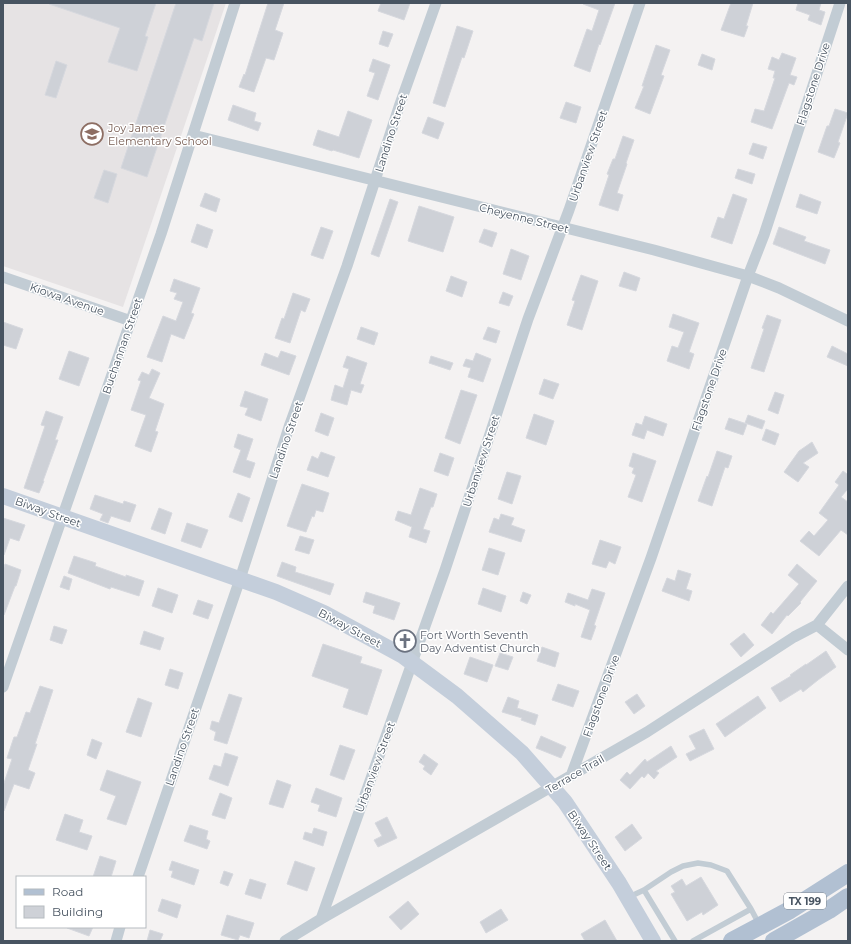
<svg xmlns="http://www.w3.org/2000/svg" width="851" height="944" viewBox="0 0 851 944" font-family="Montserrat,sans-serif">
  <rect width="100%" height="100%" fill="#f4f2f2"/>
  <!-- education -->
  <path fill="#e6e3e4" d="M3,3H226L123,307L3,266Z"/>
  <!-- building -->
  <path fill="#ced1d7" stroke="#d6d8de" d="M49,3H156L145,36L148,37L137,71L108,62L120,28L49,4Z
    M176,3H214L202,41L194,38L147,177L121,168Z
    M268,3H284L275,30L283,33L274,60L266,58L254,92L239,87L244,74L245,75Z
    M381,3H410L404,20L378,11Z
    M583,3H615L600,45L599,44L590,72L574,66L587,29L592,31L599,10L583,4Z
    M731,3H753L746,26H748L744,37L721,30Z
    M798,3H821L819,10L825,12L821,25L808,20L810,15L796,10Z
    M457,26L473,31L464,58L462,57L445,107L433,103Z
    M383,31L393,34L388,47L379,44Z
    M656,45L670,50L661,75L664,76L650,114L635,108L644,86H642Z
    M782,53L796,58L790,75L797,77L794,85L789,83L772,129L751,122L755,109L764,111L775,78H773L775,71L768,69L772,57L779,60Z
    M702,54L715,59L712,70L698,65Z
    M373,59L390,65L378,100L367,96L375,73L369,71Z
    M56,61L67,65L56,98L45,95Z
    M566,102L581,107L576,123L560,118Z
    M233,105L256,113L254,121L261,123L258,131L228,120Z
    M835,109L848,113L838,142L840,143L834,158L818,152L827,126H829Z
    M348,111L372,120L359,158L333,150L332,151L313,145L318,130L339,137Z
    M428,117L444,123L438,139L422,133Z
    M623,136L634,140L626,163L627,164L617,193L623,195L618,211L599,205L609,175L607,174L613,159H615Z
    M753,143L767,147L763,159L749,154Z
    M738,169L755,174L752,184L735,178Z
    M104,170L117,174L108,203L94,198Z
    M205,193L220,199L216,212L200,206Z
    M733,194L747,199L732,244L711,237L718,217L724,219Z
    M800,194L821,202L817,214L796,207Z
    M390,199L398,202L379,257L371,254Z
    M419,206L454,217L443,252L408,241Z
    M197,224L213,230L207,248L191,242Z
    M321,227L333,231L323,259L311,255Z
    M779,227L806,237L804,241L830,250L825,264L773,244Z
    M484,229L497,233L492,247L479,242Z
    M511,249L529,256L521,280L503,274Z
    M624,272L640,278L636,291L619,286Z
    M581,275L598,281L582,330L567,325L575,301L572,300Z
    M451,276L467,282L462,297L446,291Z
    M174,279L200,288L191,313L194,314L184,339L171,334L162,362L147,357L163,316L176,321L183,302L174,299L177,293L170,291Z
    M503,292L513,296L509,306L499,303Z
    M293,293L310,299L305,312L301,310L290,343L275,338L282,318L284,319Z
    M673,314L699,323L689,352L694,354L689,369L667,361L672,346L678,348L684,332L669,327Z
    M767,315L781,320L764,372L751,368L764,329L762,328Z
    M3,322L23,329L16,349L3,345Z
    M361,327L378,333L374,345L357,339Z
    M488,327L500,331L496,343L483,339Z
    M832,346L848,354V366L827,357Z
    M69,351L89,358L79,386L59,379Z
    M281,351L296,356L289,375L261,365L265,353L278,358Z
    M476,353L491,359L483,382L468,377L471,368L463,366L466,359L473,361Z
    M347,356L367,363L360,384L364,385L361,393L351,390L347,405L331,400L335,385L343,388L349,369L343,367Z
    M431,356L453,363L450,370L429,363Z
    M152,369L160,373L149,398L164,404L155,431L158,432L151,452L135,446L146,415L131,410L141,381L138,380L142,372L149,375Z
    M544,379L559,384L553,399L539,394Z
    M461,390L477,395L460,444L445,438Z
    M245,391L268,399L261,421L245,415L248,408L240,406Z
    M775,392L784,395L778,414L768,410Z
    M46,411L63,417L55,440H58L43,481H44L39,493L24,488L45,426L41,425Z
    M321,413L334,418L328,436L315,431Z
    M534,414L554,421L546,445L526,438Z
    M748,415L765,421L762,429L745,423Z
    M645,416L667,424L663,436L647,430L644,439L632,435L636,423L642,425Z
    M729,418L747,424L743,435L725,429Z
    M766,429L779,434L775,445L762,440Z
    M238,434L253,439L246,460L255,463L250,478L233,472L241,450L234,447Z
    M812,442L818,453L803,463L809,467L798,482L784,472L799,451Z
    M717,451L732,456L728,468L725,467L712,506L698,501L707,476L708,477Z
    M321,452L335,457L328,477L307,470L312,456L318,459Z
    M440,453L454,458L448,476L434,471Z
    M633,453L656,461L642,502L628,497L636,475L632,473L634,468L629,466Z
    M843,471L847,474L848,473V491L847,490L841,497L848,502V535L841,530L819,556L800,541L809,531L814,536L828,520L819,513L839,485L835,482Z
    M507,472L521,476L512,504L498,499Z
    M302,484L329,493L323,512L316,510L314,517L312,516L306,532L287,526Z
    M420,488L437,494L433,507H431L423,529L430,531L426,543L409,537L412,527L395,520L398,511L411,515Z
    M238,493L250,498L242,522L229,517Z
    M95,495L123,504L124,501L136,505L130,522L111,516L108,523L100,520L103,514L90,509Z
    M159,508L172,513L165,534L151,529Z
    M501,514L514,518L511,525L525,530L521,542L489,532L494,518L499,520Z
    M3,518L25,525L19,541L10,538L4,555H3Z
    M187,523L208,530L201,548L181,541Z
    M300,536L314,540L309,554L295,550Z
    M600,540L621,547L615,564L609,561L606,568L592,564Z
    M489,548L505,553L498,575L482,570Z
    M74,556L96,563L95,566L126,577V575L144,581L139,596L111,587L110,589L68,573Z
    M282,562L296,567L295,572L334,584L330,595L277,576Z
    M5,564L21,570L16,586H15L4,615H3V570Z
    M797,564L817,581L800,602L801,603L788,616L787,615L772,634L761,625L771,612L773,614L799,584L788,575Z
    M678,570L691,574L686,589L692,591L689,601L662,591L667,578L675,581Z
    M64,576L72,579L69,590L60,587Z
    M158,588L178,595L172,613L152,606Z
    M483,588L506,596L501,612L478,604Z
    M592,589L605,593L594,625L596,626L591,640L581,637L590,610L575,604V606L565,602L568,593L588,600Z
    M366,592L400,603L394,620L373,613L375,606L363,602Z
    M523,592L531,595L527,604L520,601Z
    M198,600L213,605L208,619L193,614Z
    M54,626L67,630L62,644L50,640Z
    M144,631L164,638L160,650L140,644Z
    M744,633L754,645L741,657L730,644Z
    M323,644L362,657L360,663L382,670L367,715L343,707L349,689L312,676Z
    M542,647L559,653L555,667L537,661Z
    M826,651L836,667L818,680L803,692L801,689L780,702L771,688L791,676L790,675L806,664V665Z
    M500,653L513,657L508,670L495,666Z
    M470,657L493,665L487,682L464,674Z
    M170,669L183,673L178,689L165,685Z
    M558,684L579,691L573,707L552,700Z
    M40,686L53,690L35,744H37L28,770L35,773L29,789L14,784L4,811L3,810V786L12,759L7,758L14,737H17L26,712L30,713Z
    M229,694L242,698L227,744L214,740L216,732L210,729L212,721L219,723Z
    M637,694L645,706L634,714L625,702Z
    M758,696L766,708L725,737L716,724Z
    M508,697L519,701L517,708L538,715L535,725L521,720L522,718L502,712Z
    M138,698L152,703L141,737L126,732Z
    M704,729L714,749L690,761L686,754L696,749L689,736Z
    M541,736L566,747L561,758L536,748Z
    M92,739L102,743L96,759L87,755Z
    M340,745L355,750L344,780L330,775Z
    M671,746L677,757L656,771L659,773L654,779L648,773L644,778L642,776L630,789L620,780L627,772L630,775L645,759L647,762Z
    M225,753L238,757L228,786L209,779L214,765L221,767Z
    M424,754L438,764L431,775L423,769L425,766L419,762Z
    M107,770L141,782L126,825L107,819L116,796L100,790Z
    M277,780L291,785L283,808L269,804Z
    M316,788L342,798L336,817L318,811L320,805L311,802Z
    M220,793L232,798L225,819L212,815Z
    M65,814L83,820L79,832L92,836L87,850L56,840Z
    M387,817L397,838L378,847L374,840L382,836L375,823Z
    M632,824L642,838L625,851L615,837Z
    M190,825L208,831L206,839L210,841L207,849L184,841Z
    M314,828L327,832L323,846L303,839L305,832L312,834Z
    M100,856L116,861L111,877H93Z
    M172,861L199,870L194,885L171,877L173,871L169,870Z
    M295,861L315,868L307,891L287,884Z
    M224,871L233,874L228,886L220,883Z
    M701,877L718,905L703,915L702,912L687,921L671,894L675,892L671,886L682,879L686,886Z
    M250,879L266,884L261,899L245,894Z
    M162,899L181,905L177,918L158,911Z
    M408,901L419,914L401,930L389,917Z
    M501,909L508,920L486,933L480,922Z
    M227,915L254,923L249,938L240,935L238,940L221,935Z
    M605,920L617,941H585L581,934Z
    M67,927H93L89,936L67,928Z
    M150,930L163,934L160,941H147Z"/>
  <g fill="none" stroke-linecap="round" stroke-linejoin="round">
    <!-- lane -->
    <path stroke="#c2ccd4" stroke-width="5.5" d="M644,890L675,941
      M629,897L644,890L671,872L683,866L698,863L711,865L727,871L751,909L759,924
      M693,941L751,909"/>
    <!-- street -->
    <path stroke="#c2ccd4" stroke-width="11" d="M193,135L654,250L748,276L779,288L848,321
      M3,277L131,321
      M817,625L848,650
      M3,687L161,234L235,3
      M571,776L651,558L748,276L764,235L840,3
      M138,877L240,579L290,424L347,266L400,104L436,3
      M321,919L445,570L528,319L569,210L640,3
      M116,941L120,927
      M285,941L321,919L647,732L794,637L817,625L848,586"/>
    <!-- secondary -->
    <path stroke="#c4cedb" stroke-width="16" d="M3,496L276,592L324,613L403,656L457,696L522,753L565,802L619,883L653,941"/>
    <!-- primary -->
    <path stroke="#b1c0d2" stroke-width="18" d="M732,941L790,910L848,873
      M774,941L829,910L848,897"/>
  </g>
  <!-- icons -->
  <defs>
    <g id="school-ring" transform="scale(1.15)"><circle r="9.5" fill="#fff" stroke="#8d6e63" stroke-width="1.5"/><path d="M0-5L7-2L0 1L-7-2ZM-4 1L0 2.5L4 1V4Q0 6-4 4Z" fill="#8d6e63"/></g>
    <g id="church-ring" transform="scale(1.15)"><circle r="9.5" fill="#fff" stroke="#6b7280" stroke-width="1.5"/><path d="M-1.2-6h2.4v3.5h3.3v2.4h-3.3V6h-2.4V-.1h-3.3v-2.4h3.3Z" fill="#6b7280"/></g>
  </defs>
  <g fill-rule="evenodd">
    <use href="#school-ring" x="92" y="134"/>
    <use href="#church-ring" x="405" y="641"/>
  </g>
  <g text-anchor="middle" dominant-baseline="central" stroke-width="3" stroke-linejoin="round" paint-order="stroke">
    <!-- shield labels -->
    <rect fill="#fff" stroke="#7f8790" stroke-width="1" x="784" y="893" width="42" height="16" rx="3"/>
    <g font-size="10" font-weight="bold" fill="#485461">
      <text x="805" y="901">TX 199</text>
    </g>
    <!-- street labels -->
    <g font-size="11" fill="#485461" stroke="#fff">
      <text transform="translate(813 84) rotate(-72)">Flagstone Drive</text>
      <text transform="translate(391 133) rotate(-72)">Landino Street</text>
      <text transform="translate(588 156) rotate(-71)">Urbanview Street</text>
      <text transform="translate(524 218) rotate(14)">Cheyenne Street</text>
      <text transform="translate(67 299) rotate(19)">Kiowa Avenue</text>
      <text transform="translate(122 346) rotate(-71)">Buchannan Street</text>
      <text transform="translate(709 390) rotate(-71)">Flagstone Drive</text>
      <text transform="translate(286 440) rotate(-71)">Landino Street</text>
      <text transform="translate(481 461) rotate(-72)">Urbanview Street</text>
      <text transform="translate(48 512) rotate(20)">Biway Street</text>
      <text transform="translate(350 628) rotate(28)">Biway Street</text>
      <text transform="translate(601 696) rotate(-70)">Flagstone Drive</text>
      <text transform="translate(182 747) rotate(-71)">Landino Street</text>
      <text transform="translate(375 767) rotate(-70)">Urbanview Street</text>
      <text transform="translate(575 774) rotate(-30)">Terrace Trail</text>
      <text transform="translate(590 840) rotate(56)">Biway Street</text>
    </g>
    <!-- education labels -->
    <g font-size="11" fill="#785e54" stroke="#fff" text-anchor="start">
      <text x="108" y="128">Joy James<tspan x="108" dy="13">Elementary School</tspan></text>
    </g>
    <!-- worship labels -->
    <g font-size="11" fill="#5b616d" stroke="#fff" text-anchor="start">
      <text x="420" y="635">Fort Worth Seventh<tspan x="420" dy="13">Day Adventist Church</tspan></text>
    </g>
  </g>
  <!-- border -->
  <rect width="851" height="944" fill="none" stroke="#485461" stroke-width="8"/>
  <!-- legend -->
  <rect x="16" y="876" width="130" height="52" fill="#ffffff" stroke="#b6bbc0"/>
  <rect x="24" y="889" width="20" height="6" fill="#b1c0d2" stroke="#b6bbc0"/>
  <text x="52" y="896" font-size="12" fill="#485461">Road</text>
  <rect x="24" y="906" width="20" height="12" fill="#ced1d7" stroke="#b6bbc0"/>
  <text x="52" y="916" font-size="12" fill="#485461">Building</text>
</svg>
